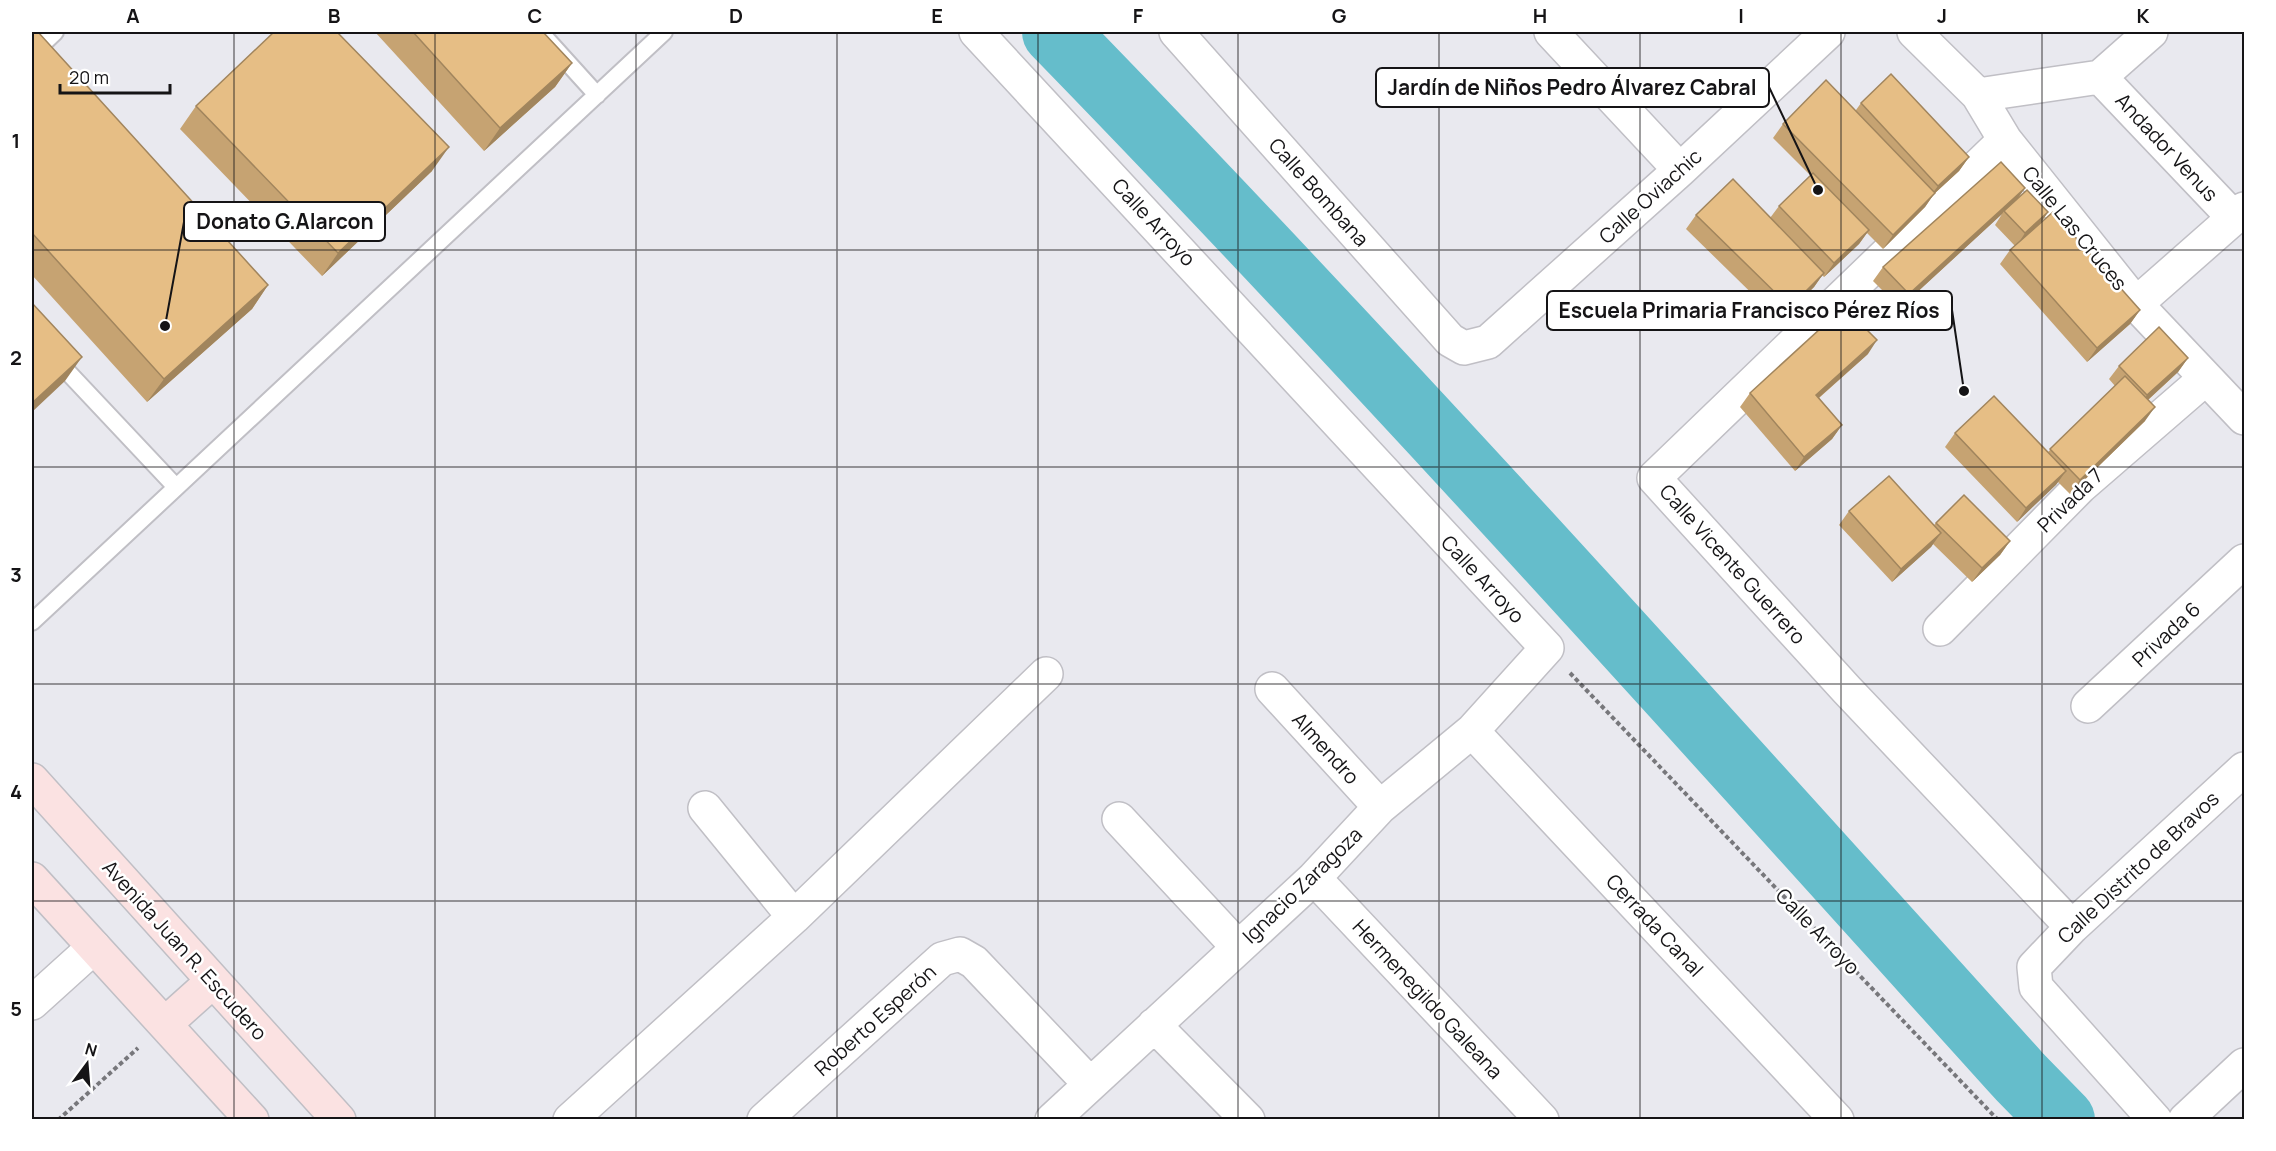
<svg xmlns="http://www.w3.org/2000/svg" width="2276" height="1151" viewBox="0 0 2276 1151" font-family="Manrope,sans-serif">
  <rect width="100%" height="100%" fill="#e9e9ef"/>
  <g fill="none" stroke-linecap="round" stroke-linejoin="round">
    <!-- river -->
    <path stroke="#65bdcb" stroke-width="66" d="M1055,32C1386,372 1702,725 2020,1077L2062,1120"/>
    <!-- service casing -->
    <g stroke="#c0bfc5" stroke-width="20">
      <path id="service" d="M540,32L597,95
        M32,54L55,32
        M32,334L176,487
        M32,622L664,32"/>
    </g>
    <!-- minor casing -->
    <g stroke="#c0bfc5" stroke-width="36">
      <path id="minor" d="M976,32L1547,648L1472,731L1380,807L1314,878L1052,1120
        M1176,32L1450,340L1464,348L1488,342L1680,170L1828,32
        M1551,32L1680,170
        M1914,32L1978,95L2005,140L2136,304L2244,418
        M2100,77L2234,218
        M1978,95L2100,77L2151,32
        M2005,140L1654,478L1847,690L2072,927
        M2136,304L2244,209
        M1940,629L2080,487L2206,378
        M1272,689L1380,807
        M2088,706L2244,561
        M1472,731L1837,1120
        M705,808L794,917
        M1119,819L1238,947
        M1314,878L1542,1120
        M32,1003L94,947
        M1154,1025L1248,1120
        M570,1120L794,917L1046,674
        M764,1120L942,959L960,954L974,962L1090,1084
        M2155,1120L2036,987L2034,967L2072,927L2244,769
        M2185,1120L2244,1065"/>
    </g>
    <!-- secondary casing -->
    <g stroke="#c0bfc5" stroke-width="36">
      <path id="secondary" d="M32,780L339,1120
        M32,879L252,1120
        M165,1024L213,981"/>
    </g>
    <!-- path -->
    <path stroke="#77777b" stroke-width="4" stroke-dasharray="4.5 3" stroke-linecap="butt" d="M1570,673L1998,1120
      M58,1120L138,1048"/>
    <!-- service -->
    <use href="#service" stroke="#fff" stroke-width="16"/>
    <!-- minor -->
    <use href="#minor" stroke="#fff" stroke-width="33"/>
    <!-- secondary -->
    <use href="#secondary" stroke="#fbe2e2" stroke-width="33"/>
  </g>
  <!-- wall -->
  <path fill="#c6a372" d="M32,32L268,285L252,309L147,402L32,275Z
    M375,32H543L572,63L555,87L484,151Z
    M1861,103L1969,157L1959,171L1934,194L1925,207L1883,249L1867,233L1859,244L1824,277L1822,275L1814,287L1780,321L1686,229L1696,215L1770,218L1779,206L1811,176L1773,138L1783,124L1856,110Z
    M196,106L432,171L322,276L180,129Z
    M2025,188L2018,198L2048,212L2040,224L2140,310L2130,324L2087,362L2000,264L2010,250L2015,246L1995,225L2002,214L1900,308L1873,281L1883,267Z
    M1868,354L1819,398L1842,425L1832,439L1795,471L1740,407L1750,393Z
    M2188,358L2178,372L2148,400L2145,421L2070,494L2058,482L2017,522L1945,447L1955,433L2048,452L2115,386L2109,379L2119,366Z
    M1849,511L1934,525L1936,523L2010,541L2000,555L1972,582L1933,544L1931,547L1892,582L1839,525Z"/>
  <!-- shaded-wall -->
  <path fill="#a1855d" d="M572,63L555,87L484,151L500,128Z
    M449,147L432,171L322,276L338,253Z
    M1969,157L1959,171L1934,194L1925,207L1883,249L1893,235L1928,199L1938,186Z
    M2025,188L2015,202L2004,211L2002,214L1900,308L1909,294Z
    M2048,212L2039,225L2016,247L2025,233Z
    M1869,230L1859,244L1824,277L1834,263Z
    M1824,273L1814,287L1780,321L1790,307Z
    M268,285L252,309L147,402L164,379Z
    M2140,310L2130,324L2087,362L2097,348Z
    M1877,340L1868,354L1806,409L1816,395Z
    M82,357L65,381L32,412V403Z
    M2188,358L2178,372L2138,409L2147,395Z
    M2155,407L2145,421L2070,494L2080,480Z
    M1842,425L1832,439L1795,471L1804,457Z
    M2066,471L2056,485L2017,522L2026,508Z
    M1941,533L1931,547L1892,582L1901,569Z
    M2010,541L2000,555L1972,582L1982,568Z"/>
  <!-- building -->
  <path fill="#e6be85" stroke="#a1855d" stroke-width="1.5" d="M32,32H38L268,285L164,379L32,233Z
    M274,32H337L449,147L338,253L196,106Z
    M413,32H543L572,63L500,128Z
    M1891,74L1969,157L1938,186L1861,103Z
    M1826,80L1935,193L1893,235L1783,124Z
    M2001,162L2025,188L1909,294L1883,267Z
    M1813,173L1869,230L1834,263L1779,206Z
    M1733,179L1824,273L1790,307L1696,215Z
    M2027,190L2048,212L2025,233L2004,211Z
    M2053,212L2140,310L2097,348L2010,250Z
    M32,303L82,357L32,403Z
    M1844,307L1877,340L1816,395L1842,425L1804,457L1750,393Z
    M2159,327L2188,358L2147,395L2119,366Z
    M2125,376L2155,407L2080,480L2050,449Z
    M1994,396L2066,471L2026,508L1955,433Z
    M1889,476L1941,533L1901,569L1849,511Z
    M1964,495L2010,541L1982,568L1936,523Z"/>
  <!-- grid -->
  <path fill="none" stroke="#151416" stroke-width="1.5" stroke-opacity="0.55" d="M234,32V1120M435,32V1120M636,32V1120M837,32V1120M1038,32V1120M1238,32V1120M1439,32V1120M1640,32V1120M1841,32V1120M2042,32V1120M32,250H2244M32,467H2244M32,684H2244M32,901H2244"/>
  <g text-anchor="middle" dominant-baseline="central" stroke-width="5" stroke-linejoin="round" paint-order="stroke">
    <!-- street labels -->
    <g font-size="20" fill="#151416" stroke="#fff">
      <text transform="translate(2167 147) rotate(47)">Andador Venus</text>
      <text transform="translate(1319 192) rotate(48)">Calle Bombana</text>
      <text transform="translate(1650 196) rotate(-42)">Calle Oviachic</text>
      <text transform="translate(1154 222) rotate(47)">Calle Arroyo</text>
      <text transform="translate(2075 228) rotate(51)">Calle Las Cruces</text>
      <text transform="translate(2070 500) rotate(-44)">Privada 7</text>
      <text transform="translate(1733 564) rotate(48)">Calle Vicente Guerrero</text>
      <text transform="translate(1483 579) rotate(47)">Calle Arroyo</text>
      <text transform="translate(2166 634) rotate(-43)">Privada 6</text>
      <text transform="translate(1326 748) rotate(48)">Almendro</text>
      <text transform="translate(2138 867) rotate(-43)">Calle Distrito de Bravos</text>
      <text transform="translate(1302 885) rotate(-44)">Ignacio Zaragoza</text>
      <text transform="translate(1655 925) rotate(47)">Cerrada Canal</text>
      <text transform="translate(1818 931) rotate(46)">Calle Arroyo</text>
      <text transform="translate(185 950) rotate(48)">Avenida Juan R. Escudero</text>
      <text transform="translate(1428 999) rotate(47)">Hermenegildo Galeana</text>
      <text transform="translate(875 1020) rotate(-42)">Roberto Esperón</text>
    </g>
  </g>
  <!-- callouts -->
  <path fill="none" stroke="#151416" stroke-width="2" d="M1818 190L1769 87M165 326L184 222M1964 391L1952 310"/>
  <g fill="#151416" stroke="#fff" stroke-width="2">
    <circle cx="1818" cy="190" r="6"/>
    <circle cx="165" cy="326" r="6"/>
    <circle cx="1964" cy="391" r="6"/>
  </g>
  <g fill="#fff" stroke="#151416" stroke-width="2">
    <rect x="1376" y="68" width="393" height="39" rx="6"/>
    <rect x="184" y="202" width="201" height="39" rx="6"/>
    <rect x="1547" y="291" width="405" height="39" rx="6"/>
  </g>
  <g font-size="21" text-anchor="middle" font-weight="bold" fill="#151416">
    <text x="1572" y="95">Jardín de Niños Pedro Álvarez Cabral</text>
    <text x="285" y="229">Donato G.Alarcon</text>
    <text x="1749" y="318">Escuela Primaria Francisco Pérez Ríos</text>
  </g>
  <!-- border -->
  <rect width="2276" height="1151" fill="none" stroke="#ffffff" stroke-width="66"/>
  <!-- north arrow -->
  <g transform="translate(87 1064) rotate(16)" stroke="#ffffff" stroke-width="4.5" paint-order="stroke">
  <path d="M0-4.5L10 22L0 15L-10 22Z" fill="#151416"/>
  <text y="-9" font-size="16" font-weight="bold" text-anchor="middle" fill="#151416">N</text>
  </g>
  <!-- scale -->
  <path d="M60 84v9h110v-9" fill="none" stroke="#151416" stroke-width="3"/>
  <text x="69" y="84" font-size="18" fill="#151416" stroke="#ffffff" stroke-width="4.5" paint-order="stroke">20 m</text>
  <rect x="33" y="33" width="2210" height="1085" fill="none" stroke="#151416" stroke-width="2"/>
  <g font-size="20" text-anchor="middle" font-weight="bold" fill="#151416">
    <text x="133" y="23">A</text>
    <text x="334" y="23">B</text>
    <text x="535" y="23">C</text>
    <text x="736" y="23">D</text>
    <text x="937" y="23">E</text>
    <text x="1138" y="23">F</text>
    <text x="1339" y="23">G</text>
    <text x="1540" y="23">H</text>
    <text x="1741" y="23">I</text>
    <text x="1942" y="23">J</text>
    <text x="2143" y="23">K</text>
    <text x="16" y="148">1</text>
    <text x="16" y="365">2</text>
    <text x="16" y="582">3</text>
    <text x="16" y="799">4</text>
    <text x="16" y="1016">5</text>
  </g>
</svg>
